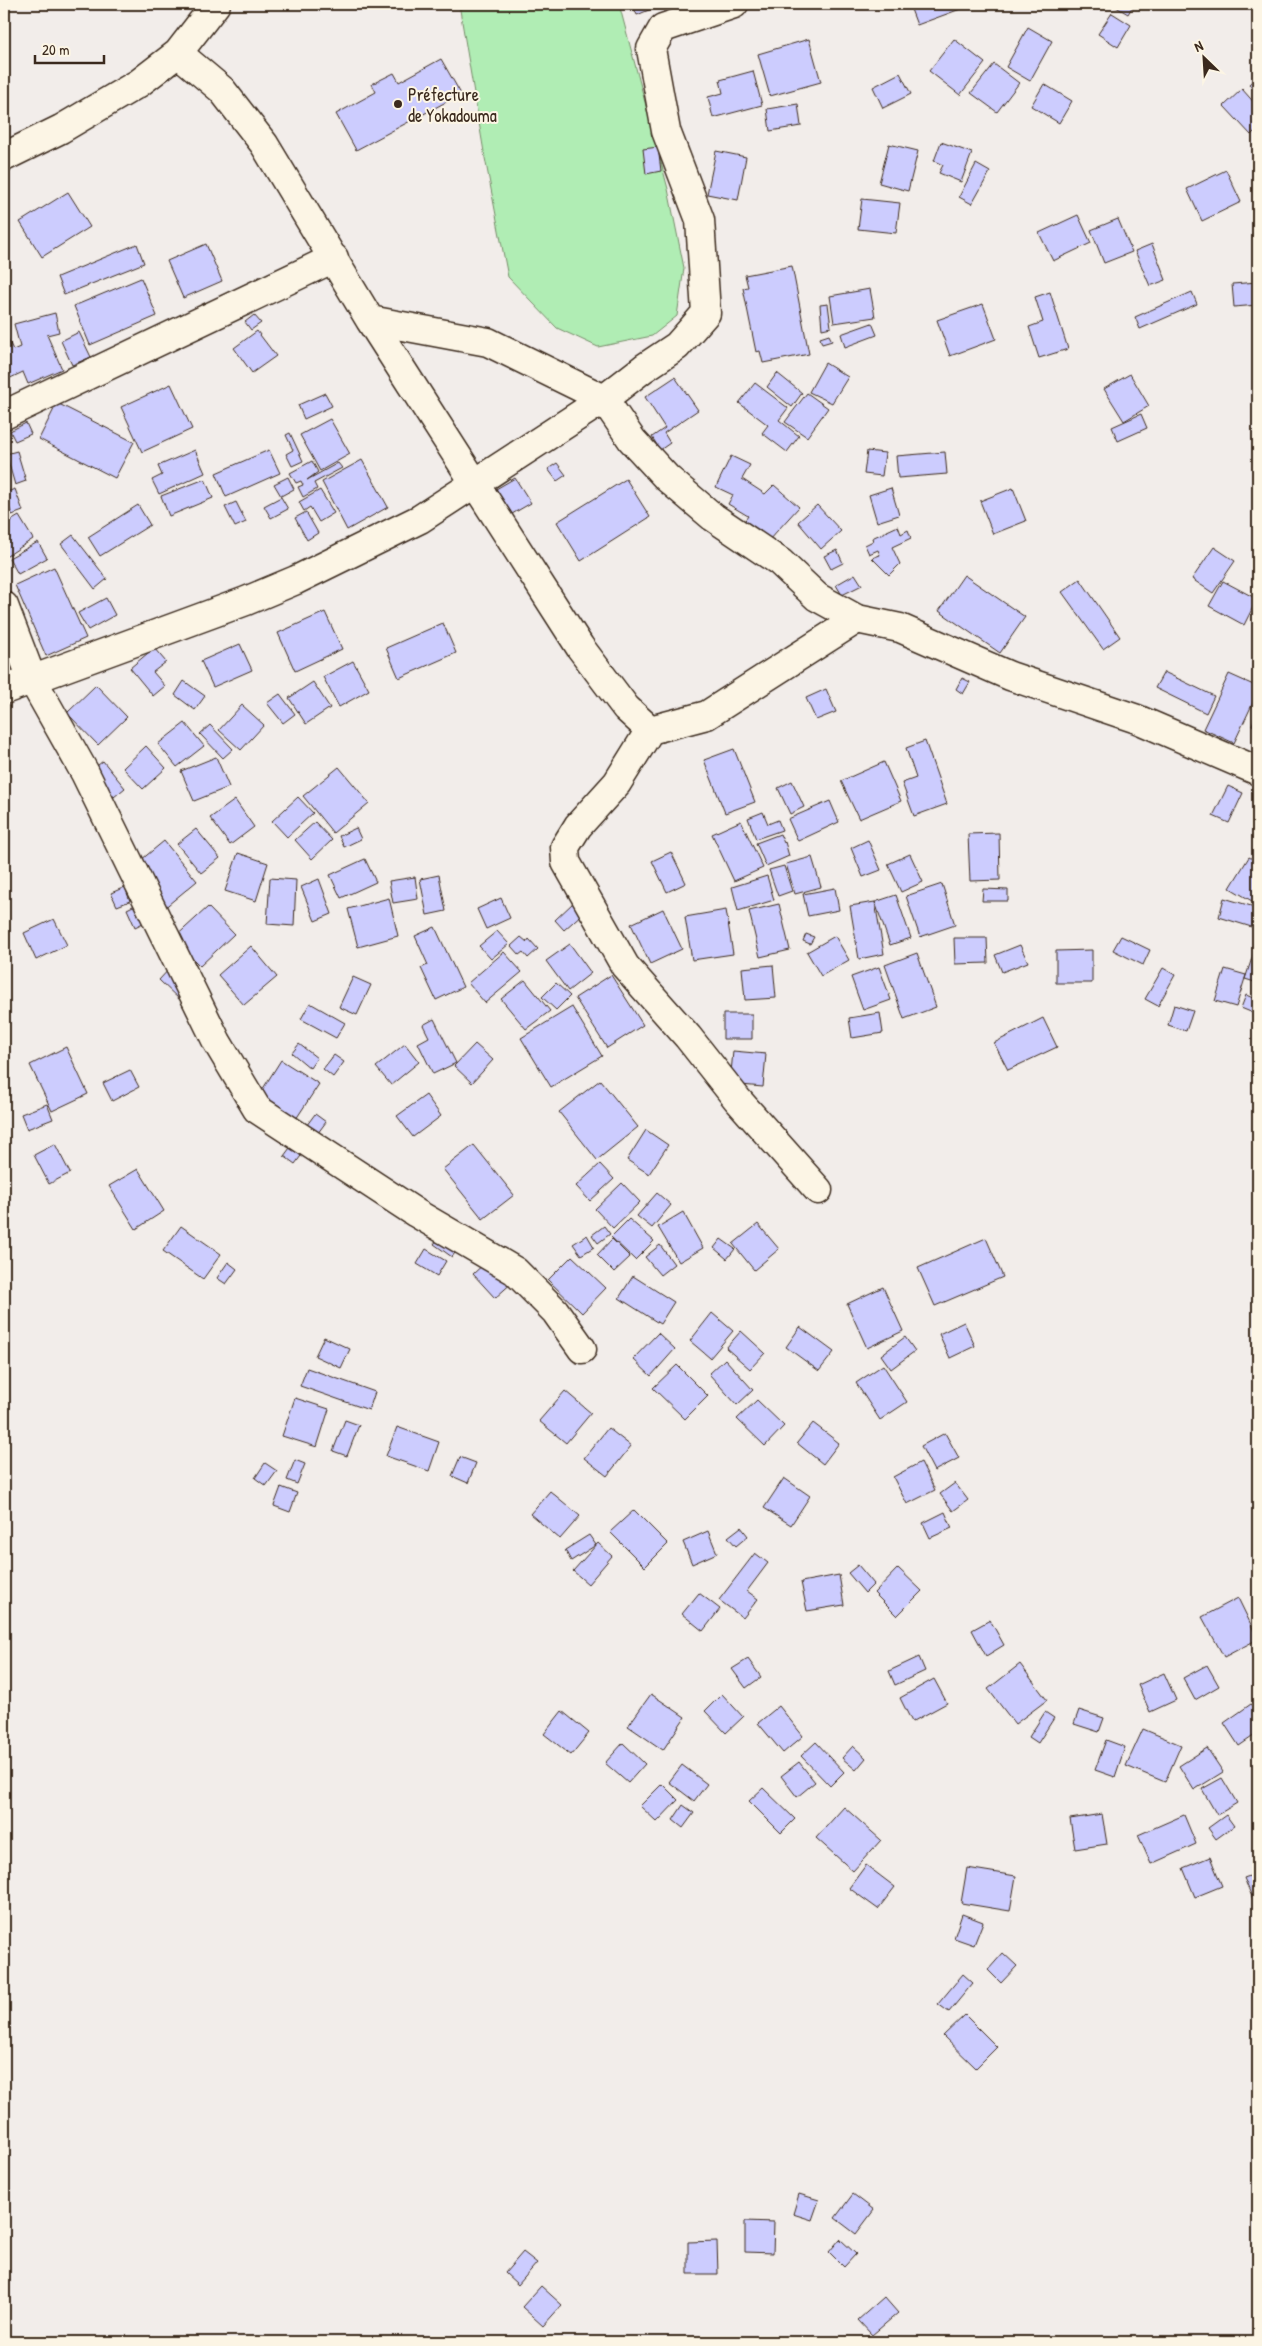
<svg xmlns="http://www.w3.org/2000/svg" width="1262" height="2346" viewBox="0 0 1262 2346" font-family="'Patrick Hand',sans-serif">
  <rect width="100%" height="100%" fill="#f2edea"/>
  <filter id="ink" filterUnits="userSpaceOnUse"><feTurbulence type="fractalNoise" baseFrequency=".02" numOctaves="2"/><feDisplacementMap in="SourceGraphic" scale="10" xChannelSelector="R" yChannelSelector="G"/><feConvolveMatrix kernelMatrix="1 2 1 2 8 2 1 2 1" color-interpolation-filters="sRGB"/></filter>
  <g filter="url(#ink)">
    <!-- green -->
    <path fill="#b0edb4" stroke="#768c69" d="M459,4H619L668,189L684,268L677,316L652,336L598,347L557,328L508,277L485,158Z"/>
    <!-- building -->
    <path fill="#ccccfe" stroke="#3b2a1e" d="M632,4H663L637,15Z
      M909,4H974L917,25Z
      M1111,4H1134L1128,14Z
      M1112,13L1131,25L1118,47L1098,34Z
      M1028,27L1052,41L1030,81L1006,67Z
      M809,39L821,82L770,96L758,54Z
      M954,39L985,63L960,95L929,71Z
      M441,59L461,94L356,150L336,114L376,92L372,84L394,73L399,82Z
      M994,64L1019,83L997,112L971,93Z
      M753,71L762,105L713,118L708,97L723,93L720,80Z
      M900,73L911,94L883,108L873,87Z
      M1258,76V95L1249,84Z
      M1044,84L1072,101L1059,123L1031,106Z
      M1242,89L1258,107V128L1251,135L1224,106Z
      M798,104L801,126L770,131L767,109Z
      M941,142L972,153L961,182L939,173L943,165L934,161Z
      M889,144L918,151L908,191L879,183Z
      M658,147L661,171L646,174L643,149Z
      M716,151L746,157L738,200L707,194Z
      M976,164L990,172L972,204L959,197Z
      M1226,170L1241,202L1202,221L1187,189Z
      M68,192L90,227L42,257L20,222Z
      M862,199L900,203L896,233L858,229Z
      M1078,215L1091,243L1053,261L1039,233Z
      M1118,219L1132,252L1104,263L1091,230Z
      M137,244L144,263L64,295L57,277Z
      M206,244L222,281L183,298L167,261Z
      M1152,244L1166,280L1150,286L1135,251Z
      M792,266L809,354L763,363L760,351L756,352L743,288L748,287L745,275Z
      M141,278L157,316L90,345L74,306Z
      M1258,282V305L1234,307L1232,284Z
      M870,289L875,317L834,323L830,296Z
      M1050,292L1068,349L1039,358L1029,327L1043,322L1035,297Z
      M1192,292L1197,304L1140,329L1135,317Z
      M828,304L831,327L822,329L820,305Z
      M983,304L996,339L950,356L937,320Z
      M55,313L59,332L47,335L62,369L28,384L23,372L4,381V338L7,337L13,350L20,347L14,324Z
      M254,315L261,323L251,330L245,322Z
      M872,323L877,335L845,347L841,334Z
      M257,331L276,356L252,373L234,348Z
      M79,332L91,357L72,365L61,341Z
      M829,335L832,341L822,344L820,338Z
      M825,363L848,377L832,403L809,392Z
      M777,373L802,393L792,407L767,387Z
      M1130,374L1149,406L1124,421L1104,389Z
      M675,377L698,410L664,433L670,443L660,450L652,437L665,428L645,397Z
      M755,383L788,408L779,420L799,436L787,452L762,433L768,425L739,403Z
      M171,384L192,429L142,452L121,407Z
      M325,393L332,406L304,419L298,405Z
      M807,393L828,408L807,437L785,422Z
      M57,403L134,442L115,478L39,439Z
      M1141,414L1147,428L1118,441L1112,427Z
      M330,419L350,454L320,471L300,435Z
      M26,423L31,434L15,441L10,431Z
      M290,433L303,461L292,466L286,454L293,450L286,435Z
      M195,450L205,473L159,494L152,480L162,475L158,466Z
      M269,450L280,473L226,497L216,473Z
      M17,451L26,481L15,485L6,454Z
      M867,451L885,453L882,476L864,474Z
      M945,452L947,474L898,478L896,456Z
      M731,456L750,465L742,479L765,494L774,485L799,507L768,541L743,523L748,516L728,504L733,495L716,487Z
      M4,460L7,479L4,480Z
      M362,460L388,507L347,530L322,482Z
      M312,461L318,472L307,480L338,463L342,468L314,483L317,489L303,497L298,487L303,485L301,481L296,483L290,473Z
      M557,463L566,475L557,481L548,469Z
      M288,477L294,489L281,496L274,484Z
      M515,478L531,503L512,514L496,489Z
      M205,479L213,498L169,516L161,496Z
      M626,479L650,517L581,561L557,522Z
      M891,488L899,515L877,522L869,495Z
      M1013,488L1026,521L993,534L980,501Z
      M15,489L23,511L12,515L4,493Z
      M320,490L334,513L319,522L310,507L304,511L299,502Z
      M281,497L288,509L271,518L264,506Z
      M236,502L246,522L235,527L225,507Z
      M138,505L150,525L100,556L88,537Z
      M817,505L841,531L821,549L798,522Z
      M306,512L318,533L307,540L295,518Z
      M19,516L33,539L4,558V525Z
      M898,526L901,534L908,530L911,538L892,547L900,564L889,575L872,558L880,555L878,550L869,554L865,545L873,541L872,538Z
      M73,535L107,579L95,589L61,544Z
      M38,542L47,558L18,574L9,558Z
      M1214,547L1235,561L1213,593L1192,579Z
      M837,550L843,563L831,569L824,556Z
      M54,567L86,638L46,656L15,585Z
      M855,574L862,585L842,595L836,585Z
      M964,575L1025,617L1000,653L939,611Z
      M1080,579L1120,637L1103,649L1062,592Z
      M1223,581L1257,599L1244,625L1209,606Z
      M106,598L115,615L88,630L78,613Z
      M325,612L342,649L295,671L278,633Z
      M443,623L456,653L399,678L386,648Z
      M240,644L252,670L213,687L201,661Z
      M154,648L166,662L153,672L165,686L153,696L130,668Z
      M353,661L369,690L339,707L323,677Z
      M1164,672L1214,696L1206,713L1155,688Z
      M1229,674L1258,687V692L1234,743L1203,729Z
      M962,678L970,682L963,694L956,689Z
      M184,681L205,696L195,710L175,695Z
      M313,682L330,708L306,724L289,698Z
      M96,685L127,717L98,745L67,713Z
      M826,689L836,712L816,720L806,698Z
      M280,694L295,714L283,723L267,703Z
      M242,705L264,725L241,750L219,730Z
      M1258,708V728L1252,725Z
      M185,723L204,746L177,767L158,744Z
      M210,725L233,749L223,758L200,734Z
      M925,741L947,804L914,816L902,783L916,778L906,748Z
      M146,746L166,768L143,789L123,768Z
      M734,749L755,802L725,813L704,760Z
      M216,757L229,787L194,801L181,771Z
      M103,761L125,788L114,797L92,770Z
      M884,762L901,801L859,819L841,781Z
      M339,767L369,803L333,833L303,796Z
      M792,781L804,807L790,814L778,788Z
      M1228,786L1243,793L1229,823L1213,816Z
      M298,797L313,813L287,837L272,821Z
      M235,800L254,827L230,845L210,818Z
      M830,801L839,822L798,841L788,819Z
      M763,812L768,824L778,820L782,830L756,839L748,818Z
      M741,821L763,868L734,881L712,834Z
      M315,822L332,840L312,859L295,840Z
      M356,828L361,839L344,847L339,836Z
      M196,829L220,858L201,873L177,844Z
      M999,833L1000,880L970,881L968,834Z
      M780,834L784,843L785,842L789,856L766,866L756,843Z
      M868,840L881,870L863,877L851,848Z
      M164,841L197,881L157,914L124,874Z
      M671,852L686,883L667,892L652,861Z
      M238,853L268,863L256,901L225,891Z
      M910,854L923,882L901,892L888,864Z
      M812,857L821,887L795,894L786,864Z
      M1249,857L1258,862L1257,904L1230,888Z
      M365,859L376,882L341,898L330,875Z
      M784,866L792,891L778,896L769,870Z
      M439,875L446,911L427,915L420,879Z
      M767,876L774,900L738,911L732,887Z
      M415,877L418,899L393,903L389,881Z
      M270,878L296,880L294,926L267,924Z
      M319,879L332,914L315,921L301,887Z
      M942,884L955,925L920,937L906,896Z
      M125,887L130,901L117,906L111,893Z
      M835,888L839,910L808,916L803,894Z
      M983,889L1008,890V901H982Z
      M896,895L911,938L890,945L875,902Z
      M389,898L398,936L358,947L348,909Z
      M501,898L510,918L486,929L477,909Z
      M1224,898L1258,908V929L1219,917Z
      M141,902L149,920L135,927L127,909Z
      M574,902L583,913L564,930L555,920Z
      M875,902L884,954L859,959L850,906Z
      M779,904L790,950L760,957L749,911Z
      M208,907L234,934L200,966L173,939Z
      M663,909L682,949L650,964L631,924Z
      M726,910L733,954L692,960L685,917Z
      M54,919L67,945L36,960L24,933Z
      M435,927L463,987L436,1000L421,968L428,965L415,936Z
      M497,931L509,944L491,959L479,946Z
      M806,934L814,937L810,944L803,941Z
      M835,936L849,960L821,976L807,952Z
      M1121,936L1150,950L1143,965L1113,950Z
      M521,937L527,942L529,939L538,949L528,958L523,952L519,955L511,946Z
      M954,938H987L988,963L955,964Z
      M1258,940V983L1245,979Z
      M570,944L591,973L568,991L546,961Z
      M1020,945L1028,962L1002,972L995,955Z
      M251,946L277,977L244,1005L218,975Z
      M1092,950V983H1056V951Z
      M504,952L522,972L485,1003L468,983Z
      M917,953L936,1007L904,1019L885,965Z
      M773,965L776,998L745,1000L742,968Z
      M171,967L194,990L182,1002L159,980Z
      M879,967L891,1000L863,1010L851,977Z
      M1163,968L1175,975L1158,1006L1145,999Z
      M1225,969L1246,975L1236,1007L1215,1001Z
      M611,975L643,1025L607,1048L575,998Z
      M353,977L371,985L357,1015L339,1007Z
      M525,980L550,1011L526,1029L501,999Z
      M556,983L570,996L556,1010L542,997Z
      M1246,995L1258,1000V1015L1241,1008Z
      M310,1003L345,1023L336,1038L301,1019Z
      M1174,1005L1193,1011L1186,1031L1168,1025Z
      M572,1007L602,1056L551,1087L521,1038Z
      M880,1013L883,1033L852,1038L849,1018Z
      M723,1014H752V1039H723Z
      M1043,1018L1057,1047L1008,1070L994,1043Z
      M434,1019L456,1063L433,1074L418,1043L429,1037L423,1025Z
      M299,1044L317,1058L310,1068L292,1053Z
      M405,1044L419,1062L391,1085L376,1067Z
      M475,1044L493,1060L472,1083L454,1066Z
      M66,1047L88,1094L52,1111L30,1065Z
      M733,1051L766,1054L763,1087L730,1084Z
      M334,1055L344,1062L333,1077L323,1069Z
      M281,1060L319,1084L296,1119L259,1095Z
      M130,1070L139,1087L112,1101L103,1083Z
      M600,1080L638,1127L597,1160L559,1112Z
      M426,1095L441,1116L413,1137L397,1116Z
      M47,1104L53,1119L27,1129L21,1114Z
      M315,1114L326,1122L295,1164L284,1156Z
      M646,1130L668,1145L649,1174L627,1160Z
      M55,1144L70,1173L49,1184L34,1155Z
      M474,1145L514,1195L483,1219L443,1169Z
      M600,1164L614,1179L590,1201L576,1186Z
      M138,1169L164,1211L136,1229L109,1186Z
      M622,1183L640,1202L613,1228L595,1209Z
      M657,1193L671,1205L652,1228L637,1216Z
      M683,1212L703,1248L679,1262L658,1227Z
      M453,1219L470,1232L452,1257L434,1244Z
      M629,1219L654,1241L635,1260L611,1237Z
      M758,1224L779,1249L754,1270L733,1244Z
      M181,1226L221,1254L203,1279L163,1251Z
      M604,1226L610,1234L598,1243L592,1235Z
      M587,1235L594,1247L581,1255L573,1244Z
      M986,1238L1003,1277L935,1306L918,1268Z
      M612,1239L630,1257L614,1272L597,1255Z
      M721,1239L735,1249L727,1259L714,1248Z
      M660,1245L674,1264L660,1275L645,1257Z
      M426,1249L446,1261L437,1276L417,1264Z
      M500,1249L523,1273L495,1298L473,1274Z
      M572,1256L606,1288L582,1313L548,1280Z
      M228,1262L237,1269L226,1284L217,1278Z
      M633,1276L674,1302L660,1324L619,1298Z
      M883,1287L903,1331L867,1348L847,1304Z
      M712,1313L733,1331L710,1358L690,1341Z
      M964,1322L975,1346L950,1358L939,1334Z
      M800,1327L834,1352L819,1371L786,1347Z
      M741,1331L765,1353L750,1369L726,1348Z
      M658,1333L675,1349L651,1376L633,1359Z
      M324,1337L350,1349L341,1368L315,1356Z
      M905,1337L915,1351L891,1369L881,1355Z
      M725,1359L753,1390L737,1405L709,1374Z
      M677,1365L708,1396L685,1419L653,1388Z
      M883,1365L907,1402L880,1420L856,1383Z
      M307,1368L375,1392L369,1410L300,1386Z
      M565,1391L591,1413L566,1443L539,1421Z
      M295,1398L329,1409L317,1447L282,1436Z
      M757,1400L784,1426L765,1446L737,1419Z
      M345,1420L359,1425L347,1456L333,1451Z
      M813,1423L839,1443L823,1464L797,1443Z
      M397,1427L439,1442L429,1471L386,1456Z
      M608,1428L631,1446L607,1476L584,1458Z
      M945,1433L959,1458L934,1471L921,1446Z
      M460,1457L476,1463L468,1483L452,1476Z
      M295,1460L305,1464L297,1484L287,1480Z
      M921,1462L935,1490L907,1504L893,1477Z
      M265,1463L277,1471L266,1486L255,1478Z
      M784,1478L810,1496L791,1525L764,1508Z
      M955,1483L968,1500L953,1511L940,1494Z
      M281,1487L297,1493L290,1512L274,1506Z
      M550,1491L580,1516L560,1539L530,1514Z
      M634,1510L668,1544L645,1567L610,1532Z
      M945,1512L952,1528L930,1538L923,1523Z
      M741,1527L748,1536L736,1546L728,1537Z
      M708,1531L717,1553L692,1564L683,1542Z
      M589,1535L596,1545L571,1561L565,1550Z
      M598,1543L612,1556L588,1584L573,1571Z
      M755,1553L768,1563L747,1591L758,1599L743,1618L719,1600Z
      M858,1565L874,1584L865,1593L848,1573Z
      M898,1568L922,1591L897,1616L874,1593Z
      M839,1575L844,1605L807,1611L801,1582Z
      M699,1593L720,1609L703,1631L682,1614Z
      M1238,1598L1258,1639L1224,1657L1202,1617Z
      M990,1620L1004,1645L986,1656L972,1630Z
      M919,1657L925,1671L895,1685L889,1671Z
      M748,1659L761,1677L746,1688L732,1669Z
      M1020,1664L1047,1700L1015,1724L988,1689Z
      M1207,1665L1219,1686L1195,1700L1183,1678Z
      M1164,1673L1176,1700L1150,1712L1138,1685Z
      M934,1679L947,1703L912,1722L900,1698Z
      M651,1694L685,1717L663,1750L628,1726Z
      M722,1694L743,1717L726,1733L705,1711Z
      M1251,1704L1258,1715V1733L1239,1746L1224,1723Z
      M779,1706L803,1736L783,1753L758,1723Z
      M1079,1710L1104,1718L1099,1732L1074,1724Z
      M562,1711L589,1733L571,1755L544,1734Z
      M1045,1712L1054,1718L1038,1743L1029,1737Z
      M1143,1729L1181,1745L1165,1782L1126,1766Z
      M1106,1740L1125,1747L1115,1777L1095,1770Z
      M816,1742L844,1772L830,1786L801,1756Z
      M623,1743L645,1764L628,1783L605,1763Z
      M853,1746L866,1758L856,1770L842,1758Z
      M1207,1748L1223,1772L1194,1790L1179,1766Z
      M799,1762L815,1782L797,1797L781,1776Z
      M682,1765L707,1784L694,1801L669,1782Z
      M1222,1778L1237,1803L1217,1815L1202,1789Z
      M662,1784L678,1800L657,1822L640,1806Z
      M763,1788L795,1819L781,1833L749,1801Z
      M683,1805L694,1813L683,1828L673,1820Z
      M844,1807L881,1840L853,1871L816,1838Z
      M1102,1814L1107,1844L1075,1849L1070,1819Z
      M1184,1815L1196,1844L1151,1864L1138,1835Z
      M1226,1815L1234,1826L1216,1839L1208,1828Z
      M1210,1857L1222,1886L1195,1897L1183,1868Z
      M866,1865L895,1887L878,1909L849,1888Z
      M967,1868L1016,1876L1010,1911L961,1903Z
      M1258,1873V1911L1244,1878Z
      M962,1914L983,1922L974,1945L954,1938Z
      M1003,1953L1017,1966L1001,1983L988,1970Z
      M963,1974L973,1983L949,2012L938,2004Z
      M965,2015L997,2047L976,2068L943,2036Z
      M799,2194L819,2200L812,2220L793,2214Z
      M853,2194L874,2210L856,2234L835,2218Z
      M745,2221L774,2222L773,2253L745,2252Z
      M840,2239L856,2254L844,2267L829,2252Z
      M717,2241L718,2274H688V2242Z
      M523,2252L537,2263L518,2285L505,2273Z
      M541,2286L562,2305L543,2326L522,2307Z
      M884,2297L898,2313L872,2335L858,2320Z"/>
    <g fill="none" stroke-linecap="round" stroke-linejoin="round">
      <!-- minor casing -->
      <g stroke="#3b2a1e" stroke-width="31">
        <path id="minor" d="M734,4L663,28L651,49L666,131L700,220L706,313L677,346L644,368L604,399L632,440L667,478L713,517L780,562L817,597L857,619L900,628L1010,676L1137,719L1258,771
          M178,53L222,90L264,144L370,320L580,647L626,708L650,730L707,715L857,619
          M4,157L61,129L139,83L178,53L216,4
          M370,320L488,342L604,399
          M4,415L334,258
          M4,606L32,679L85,773L217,1042L257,1109L416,1213L515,1271L555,1311L582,1349
          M4,690L246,601L296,580L420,519L604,399
          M650,730L617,783L578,826L565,847L566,862L625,966L688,1037L737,1099L818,1190"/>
      </g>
      <!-- minor -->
      <use href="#minor" stroke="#fcf5e5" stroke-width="28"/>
    </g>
  </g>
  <!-- markers -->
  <circle fill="#3b2a1e" stroke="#fcf5e5" stroke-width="2" cx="398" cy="104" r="5"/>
  <g text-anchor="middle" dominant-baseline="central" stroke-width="4" stroke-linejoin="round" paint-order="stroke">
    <!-- poi labels -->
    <g font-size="18" fill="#3b2a1e" stroke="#fcf5e5" text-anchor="start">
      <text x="408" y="94">Préfecture<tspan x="408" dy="21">de Yokadouma</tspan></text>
    </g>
  </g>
  <!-- margin -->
  <rect width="1262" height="2346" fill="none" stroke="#fcf5e5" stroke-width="20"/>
  <rect x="10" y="10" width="1242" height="2326" fill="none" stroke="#3b2a1e" stroke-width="2" filter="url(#ink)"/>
  <!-- north arrow -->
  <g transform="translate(1204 58) rotate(335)" stroke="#fcf5e5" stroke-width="4" paint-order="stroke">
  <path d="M0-4L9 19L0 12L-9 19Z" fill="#3b2a1e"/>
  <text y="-8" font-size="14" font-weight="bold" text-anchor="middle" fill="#3b2a1e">N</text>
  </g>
  <!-- scale -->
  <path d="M35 55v8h69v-8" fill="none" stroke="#3b2a1e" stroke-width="2.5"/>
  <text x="42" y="55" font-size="15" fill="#3b2a1e" stroke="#fcf5e5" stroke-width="4" paint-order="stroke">20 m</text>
</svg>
